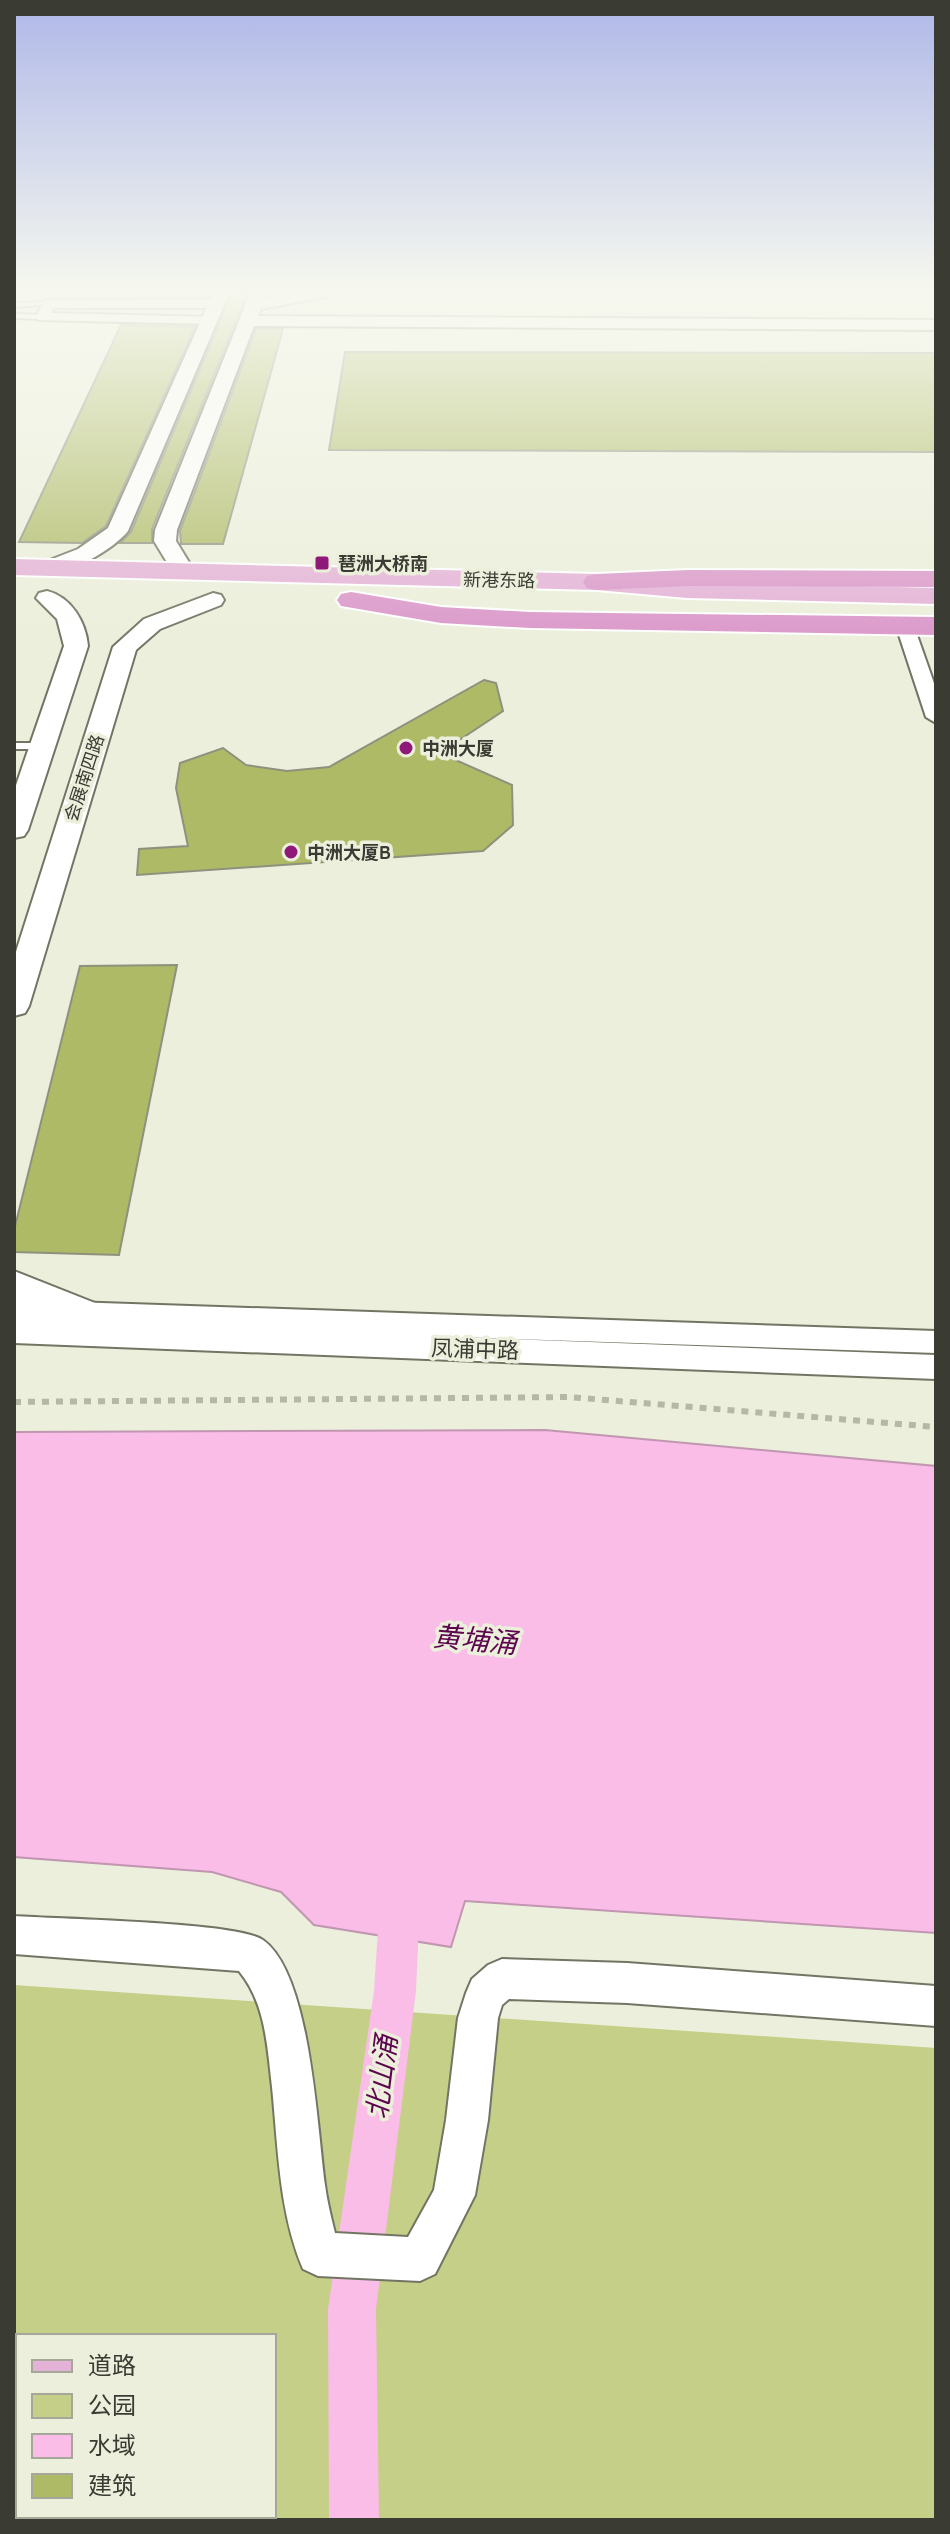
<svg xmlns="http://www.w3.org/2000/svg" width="950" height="2534" viewBox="0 0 950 2534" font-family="Quicksand,'Noto Sans SC',sans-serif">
  <rect width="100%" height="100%" fill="#ecefdb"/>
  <!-- green -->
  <path fill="#c5cf87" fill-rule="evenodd" d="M14,1985L936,2048V2520H14ZM18,2336H274V2516H18Z"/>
  <!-- water -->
  <path fill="#f9bde7" stroke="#c096b1" stroke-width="2" d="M545,1430L936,1466V1933L465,1901L451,1947L314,1925L281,1892L212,1872L14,1857V1432Z"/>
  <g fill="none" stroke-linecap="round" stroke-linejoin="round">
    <!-- canal -->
    <path fill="#f9bde7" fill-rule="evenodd" d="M400,1879L414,1885L420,1899L416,1991L376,2309L379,2520H329L328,2309L374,1991L380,1899L386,1885Z"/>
  </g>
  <!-- building -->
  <path fill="#afba66" stroke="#8e917e" stroke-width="2" d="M137,292L210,293L208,297H135Z
    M232,293H247L152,529V543H120L131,532Z
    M121,325L195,327L106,526L82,543L19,542Z
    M256,329H283L223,544H181L180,531Z
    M345,352L936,353V452L329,450Z
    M484,680L496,683L503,711L440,753L512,785L513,825L483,851L137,875L139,849L188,846L176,788L180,763L223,748L246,765L287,771L329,767Z
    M177,965L119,1255L14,1252V1230L80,966Z"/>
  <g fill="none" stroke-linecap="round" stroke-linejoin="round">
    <!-- service casing -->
    <g stroke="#727563" stroke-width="4">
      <path id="service" d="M14,303L49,302L52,304L14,307Z
        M14,314L43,315L46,317L43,319L14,318Z
        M14,743H42L47,746L42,749H14Z"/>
    </g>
    <!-- minor casing -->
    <g stroke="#727563" stroke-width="4">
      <path id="minor" d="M49,300H216L223,304L216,308H54L51,313L215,317L217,320L210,324L38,320L36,317L44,301Z
        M908,630L917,635L936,689V723L926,717L899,635Z
        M14,1300L936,1331V1353L426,1336L936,1355V1379L14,1343Z
        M14,1916C56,1919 238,1922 263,1940C311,1974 317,2128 325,2185C327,2201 331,2217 335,2233L408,2237L434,2190L446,2120L458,2018L466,1993L472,1979L488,1965L502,1959L627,1963L936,1986V2026L627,2003L509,1999L502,2005L498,2018L488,2120L475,2195L435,2274L420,2281L318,2276L303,2269C279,2213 278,2147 272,2087C267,2046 266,2004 239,1971L14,1954Z"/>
    </g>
    <!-- tertiary casing -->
    <g stroke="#727563" stroke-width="4">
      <path id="tertiary" d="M214,291H230L128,531C114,549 65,578 42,573L39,568L42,563L78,549L108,528Z
        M251,291H267L265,298L300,291H338L330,296L261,309L258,316L936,320V330L254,326L177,530L176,541L195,572L184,579L176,577L154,541L155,530Z
        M47,591C71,597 86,622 88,646L28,830L24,836L14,838V791L64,646L57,619L36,598L39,593Z
        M213,593L221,595L224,600L221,605L160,629L136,650L29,1006L25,1013L14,1016V958L113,647L144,619Z
        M14,1271L95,1303L100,1313L95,1323L82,1327L14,1300Z"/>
    </g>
    <!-- primary casing -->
    <g stroke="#fff" stroke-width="4">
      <path id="primary" d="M14,559L597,574L687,582L936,588V604L687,598L597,590L14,575Z"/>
    </g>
    <!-- trunk casing -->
    <g stroke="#fff" stroke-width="4">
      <path id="trunk" d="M688,570L936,571V587L688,586L597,590L587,588L583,582L587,576L597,574Z
        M351,592L441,607L530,612L936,617V635L530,628L441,623L341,606L337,600L341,594Z"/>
    </g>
    <!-- path -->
    <path stroke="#b5b8a7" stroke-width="6" stroke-dasharray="7 7" stroke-linecap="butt" d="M14,1402L569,1397L936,1427"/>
    <!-- service -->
    <use href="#service" fill="#fff" fill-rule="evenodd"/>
    <!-- minor -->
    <use href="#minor" fill="#fff" fill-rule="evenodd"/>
    <!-- tertiary -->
    <use href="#tertiary" fill="#fff" fill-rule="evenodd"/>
    <!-- primary -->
    <use href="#primary" fill="#e4b2d7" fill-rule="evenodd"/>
    <!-- trunk -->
    <use href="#trunk" fill="#db98ca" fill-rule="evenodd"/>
  </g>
  <!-- sky -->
  <linearGradient id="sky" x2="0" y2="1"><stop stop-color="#afb8e8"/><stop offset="0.45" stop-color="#f6f8ef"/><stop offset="1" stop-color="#f6f8ef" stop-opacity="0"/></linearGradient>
  <rect width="950" height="646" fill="url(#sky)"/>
  <!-- markers -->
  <g fill="#8f1979" stroke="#ecefdb" stroke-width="3">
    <rect x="314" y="555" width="16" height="16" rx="4"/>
    <circle cx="406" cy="748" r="8"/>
    <circle cx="291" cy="852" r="8"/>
  </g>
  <g text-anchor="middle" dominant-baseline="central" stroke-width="7" stroke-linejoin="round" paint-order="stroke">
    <!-- far-poi labels -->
    <g font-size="18" font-weight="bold" fill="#3a3c34" stroke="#ecefdb" text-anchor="start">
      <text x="338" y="563">琶洲大桥南</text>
      <text x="422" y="748">中洲大厦</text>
      <text x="307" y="852">中洲大厦B</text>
    </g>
    <!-- far-street labels -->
    <g font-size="18" fill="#3a3c34" stroke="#ecefdb">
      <text transform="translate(499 580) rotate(1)">新港东路</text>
      <text transform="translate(84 778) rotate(-72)">会展南四路</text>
    </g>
    <!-- street labels -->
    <g font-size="22" fill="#3a3c34" stroke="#ecefdb">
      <text transform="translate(475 1349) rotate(2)">凤浦中路</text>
    </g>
    <!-- near-water labels -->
    <g font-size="28" font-style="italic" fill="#5d054e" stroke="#ecefdb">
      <text transform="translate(475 1639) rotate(5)">黄埔涌</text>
      <text transform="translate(381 2077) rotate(-83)">北山涌</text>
    </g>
  </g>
  <!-- border -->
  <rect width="950" height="2534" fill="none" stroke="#3a3c34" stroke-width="32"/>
  <!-- legend -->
  <rect x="16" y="2334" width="260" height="184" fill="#ecefdb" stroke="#a5a798" stroke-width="2"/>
  <rect x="32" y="2360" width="40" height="12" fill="#e4b2d7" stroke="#a5a798" stroke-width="2"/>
  <text x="88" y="2374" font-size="24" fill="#3a3c34">道路</text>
  <rect x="32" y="2394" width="40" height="24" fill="#c5cf87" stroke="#a5a798" stroke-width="2"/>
  <text x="88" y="2414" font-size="24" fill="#3a3c34">公园</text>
  <rect x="32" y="2434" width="40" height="24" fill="#f9bde7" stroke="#a5a798" stroke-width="2"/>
  <text x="88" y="2454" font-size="24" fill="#3a3c34">水域</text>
  <rect x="32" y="2474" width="40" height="24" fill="#afba66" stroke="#a5a798" stroke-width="2"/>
  <text x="88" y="2494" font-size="24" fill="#3a3c34">建筑</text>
</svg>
